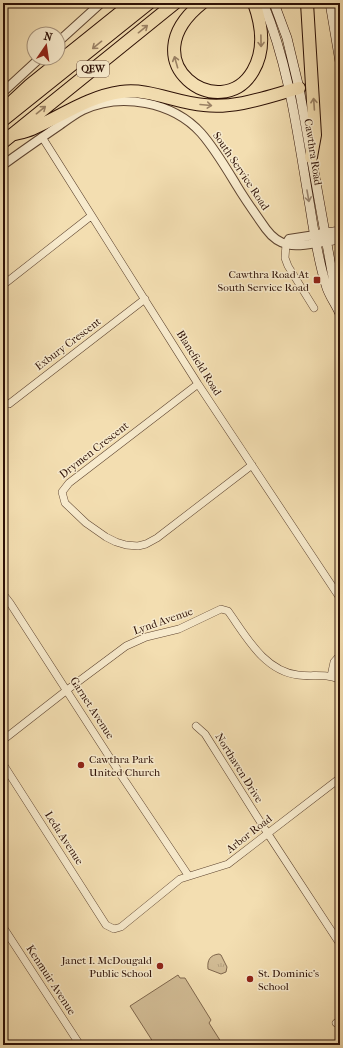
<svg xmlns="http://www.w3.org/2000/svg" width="343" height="1048" viewBox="0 0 343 1048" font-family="'IM FELL French Canon',serif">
  <defs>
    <pattern id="park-tufts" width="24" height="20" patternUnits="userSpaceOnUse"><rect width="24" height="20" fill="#d1bb94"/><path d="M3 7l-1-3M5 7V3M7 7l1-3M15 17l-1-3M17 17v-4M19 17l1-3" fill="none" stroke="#b4a07e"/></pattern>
  </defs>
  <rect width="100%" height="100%" fill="#f3deb1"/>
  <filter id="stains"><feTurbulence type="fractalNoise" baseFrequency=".005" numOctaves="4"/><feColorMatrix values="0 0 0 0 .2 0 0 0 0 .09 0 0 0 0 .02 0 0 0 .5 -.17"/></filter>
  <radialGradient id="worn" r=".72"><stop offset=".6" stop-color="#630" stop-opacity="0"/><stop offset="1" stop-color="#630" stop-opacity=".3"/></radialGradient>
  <!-- park -->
  <path fill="url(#park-tufts)" stroke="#7f664c" d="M219,954L221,955L227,967L226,972L221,974L208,969C207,960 210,955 219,954Z"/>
  <!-- pitch -->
  <path fill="#d1bb94" stroke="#7f664c" d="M178,975L180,978H185L211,1020L209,1023L223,1045H155L130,1006Z"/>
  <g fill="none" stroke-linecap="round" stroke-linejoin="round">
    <!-- minor casing -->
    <g stroke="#5e4430" stroke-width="8">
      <path id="minor" d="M42,137L198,384L340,598
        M286,244L285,258L288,266L314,308
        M3,285L91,216
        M198,384L69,483L62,492L65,503L86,523L106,537L116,542L126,545L138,546L146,544L157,538L252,465
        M3,404H9L145,299
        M3,594L10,603L123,778L188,875
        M331,676L334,662L340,655
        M196,726L205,734L268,834L340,944
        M3,740L67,690L126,646L146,637L179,629L221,609L228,611C246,636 264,671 298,675C312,677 327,673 340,680
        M3,764L106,925L114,929L121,927L180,879L228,864L340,778
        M3,927L80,1045
        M336,1023L340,1020"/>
    </g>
    <!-- tertiary casing -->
    <g stroke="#5e4430" stroke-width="10">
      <path id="tertiary" d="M58,42L101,3
        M3,92L40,58
        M3,165C22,151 41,138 60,125C67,120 75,114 83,110C121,92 173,102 201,133C215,149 226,168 237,186C246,201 256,215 266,229C280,248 295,247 316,243
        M286,244L289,239L315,235"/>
    </g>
    <!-- secondary casing -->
    <g stroke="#2d1005" stroke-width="10">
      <path id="secondary" d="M263,3C290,68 298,138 310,207C314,233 318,260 326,285C329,296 336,304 340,314
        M274,3L287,38L299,88L332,272L337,295L336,305
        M330,3L340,62
        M320,234L340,231
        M321,242L340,239"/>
    </g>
    <!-- motorway casing -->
    <g stroke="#2d1005" stroke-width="14">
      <path id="motorway" d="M202,3C128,62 221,126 253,71C266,49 262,25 254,3
        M307,3L315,135L311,157
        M3,110L30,85L132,3
        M3,120L149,3
        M11,135C18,133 25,132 32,129C62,116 87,97 121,92C149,88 176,103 204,105C236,109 269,96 299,88
        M3,142L175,3"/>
    </g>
    <!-- minor -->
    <use href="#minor" stroke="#f7eacc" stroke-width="7"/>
    <!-- tertiary -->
    <use href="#tertiary" stroke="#f7eacc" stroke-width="8"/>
    <!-- secondary -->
    <use href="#secondary" stroke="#f7eacc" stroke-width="9"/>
    <!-- motorway -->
    <use href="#motorway" stroke="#f3deb1" stroke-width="12"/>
  </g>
  <!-- one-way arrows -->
  <defs><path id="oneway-shaft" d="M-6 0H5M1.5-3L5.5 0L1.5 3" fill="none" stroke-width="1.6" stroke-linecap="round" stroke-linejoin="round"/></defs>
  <g stroke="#9a8164">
    <use href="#oneway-shaft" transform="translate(143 29) rotate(-39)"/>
    <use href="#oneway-shaft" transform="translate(261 41) rotate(89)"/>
    <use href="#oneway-shaft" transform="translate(97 45) rotate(141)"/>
    <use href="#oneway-shaft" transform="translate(176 62) rotate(-106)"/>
    <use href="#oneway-shaft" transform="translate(314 104) rotate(-94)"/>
    <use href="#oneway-shaft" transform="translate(206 105) rotate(5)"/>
    <use href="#oneway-shaft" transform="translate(41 110) rotate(-39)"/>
  </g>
  <use stroke="#9c8872" href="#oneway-shaft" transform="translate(308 196) rotate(80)"/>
  <!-- markers -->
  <g fill="#8f2418" stroke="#f7eacc" stroke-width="1.5">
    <rect x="313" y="276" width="8" height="8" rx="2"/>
    <circle cx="81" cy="765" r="4"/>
    <circle cx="160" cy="966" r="4"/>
    <circle cx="250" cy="979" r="4"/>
  </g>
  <g text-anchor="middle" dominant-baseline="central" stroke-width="3" stroke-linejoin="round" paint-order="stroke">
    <!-- shield labels -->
    <rect fill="#f7eacc" stroke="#6a5141" stroke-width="1" x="77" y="61" width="32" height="16" rx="3"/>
    <g font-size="10" font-weight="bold" fill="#2d1005">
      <text x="93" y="69">QEW</text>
    </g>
    <!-- street labels -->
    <g font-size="11" fill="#2d1005" stroke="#f7eacc">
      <text transform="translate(313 152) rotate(81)">Cawthra Road</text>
      <text transform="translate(241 171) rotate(56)">South Service Road</text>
      <text transform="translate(68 344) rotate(-37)">Exbury Crescent</text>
      <text transform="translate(199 363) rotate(58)">Blanefield Road</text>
      <text transform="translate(94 450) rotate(-38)">Drymen Crescent</text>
      <text transform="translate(163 621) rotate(-19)">Lynd Avenue</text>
      <text transform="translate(92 708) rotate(57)">Garnet Avenue</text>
      <text transform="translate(239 768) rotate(58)">Northaven Drive</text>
      <text transform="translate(249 834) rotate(-38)">Arbor Road</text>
      <text transform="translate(64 838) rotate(57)">Leda Avenue</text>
      <text transform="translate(51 980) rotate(57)">Kenmuir Avenue</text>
    </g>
    <!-- poi labels -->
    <g font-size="11" fill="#2d1005" stroke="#f7eacc" text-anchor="end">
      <text x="309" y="274">Cawthra Road At<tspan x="309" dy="13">South Service Road</tspan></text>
      <text x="89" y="759" text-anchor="start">Cawthra Park<tspan x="89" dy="13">United Church</tspan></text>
      <text x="152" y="960">Janet I. McDougald<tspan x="152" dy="13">Public School</tspan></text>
      <text x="258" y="973" text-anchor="start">St. Dominic's<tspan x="258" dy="13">School</tspan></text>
    </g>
  </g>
  <!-- margin -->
  <rect width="343" height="1048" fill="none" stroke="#f3deb1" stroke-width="16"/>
  <rect x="4" y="4" width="335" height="1040" fill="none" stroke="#2d1005" stroke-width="2"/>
  <rect x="8" y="8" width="327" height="1032" fill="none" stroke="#2d1005"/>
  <!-- north arrow -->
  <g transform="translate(46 46) rotate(13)"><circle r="19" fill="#f7eacc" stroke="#a6937c"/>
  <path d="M0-3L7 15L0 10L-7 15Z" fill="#8f2418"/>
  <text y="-6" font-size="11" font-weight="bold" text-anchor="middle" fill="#2d1005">N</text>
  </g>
  <rect width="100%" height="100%" filter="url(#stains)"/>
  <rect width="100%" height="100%" fill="url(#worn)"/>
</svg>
